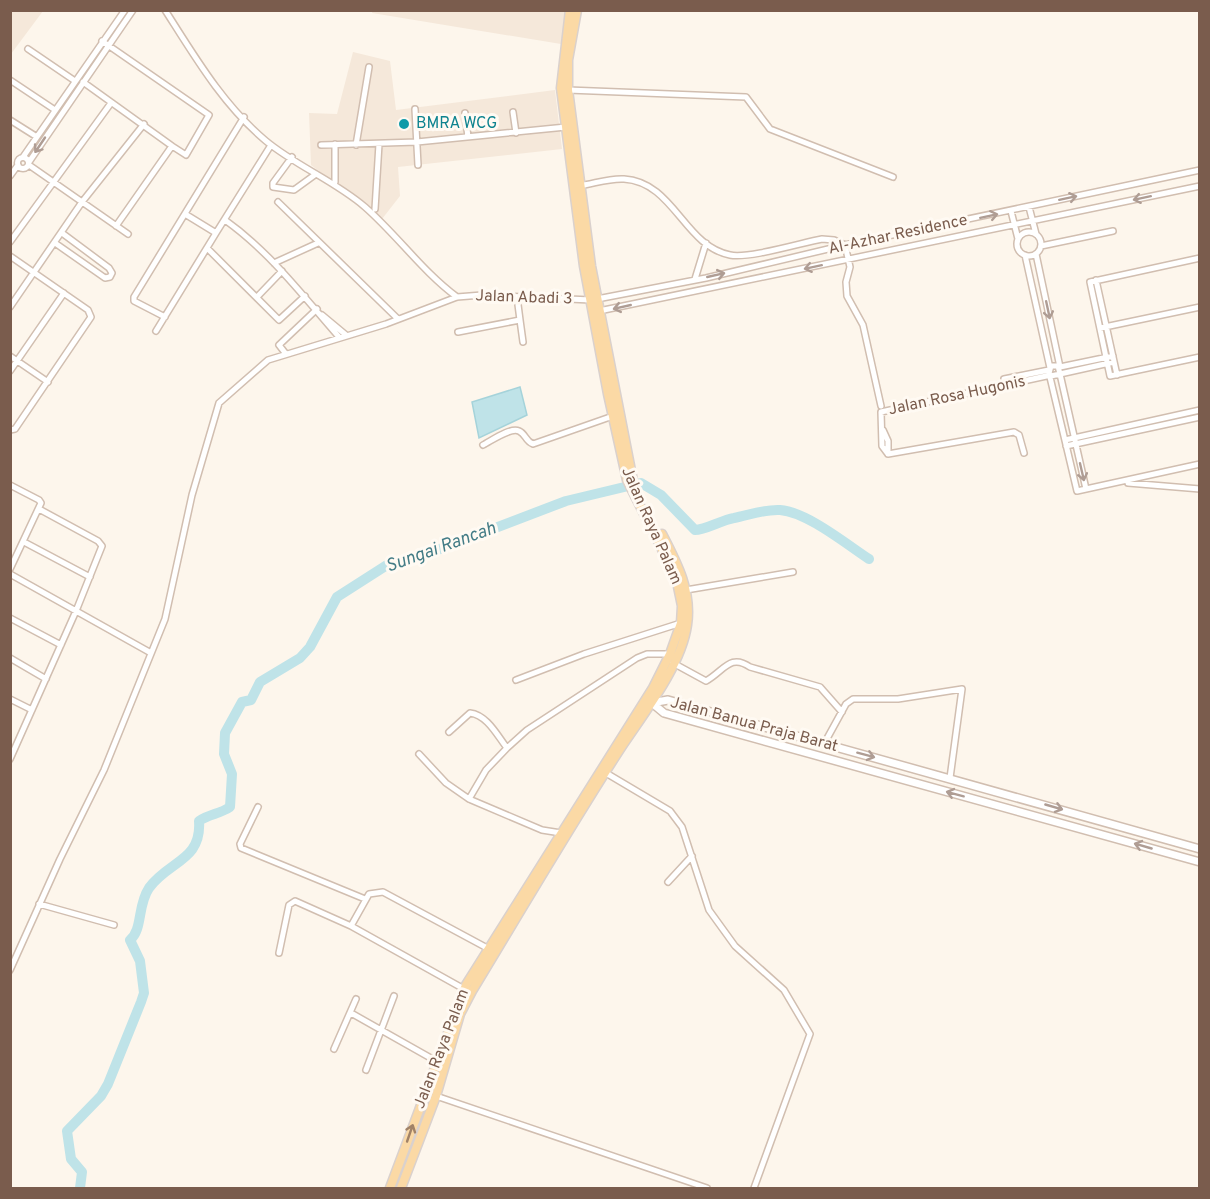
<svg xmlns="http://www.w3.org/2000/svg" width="1210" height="1199" viewBox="0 0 1210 1199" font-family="Overpass,sans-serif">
  <rect width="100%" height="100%" fill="#fdf6ec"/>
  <!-- residential -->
  <path fill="#f5e8da" d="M11,10L43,11L11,54L10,11Z
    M373,10L566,11L561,44L372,13Z
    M353,52L390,61L396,110L555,90L562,149L398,167L400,196L382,219L311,165L309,113L337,114Z"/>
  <!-- water -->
  <path fill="#bfe3e8" stroke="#a5d3da" stroke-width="1.5" d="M520,387L527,415L479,438L472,402Z"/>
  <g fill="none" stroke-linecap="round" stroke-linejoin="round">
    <!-- river -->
    <path stroke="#bfe3e8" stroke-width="10" d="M80,1188L82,1172L71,1159L67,1131L101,1096L108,1084L141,1002L144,993L140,961L130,940C143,929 137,906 149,888C168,861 202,861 199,821C209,814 220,814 230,807L232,774L224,754L225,733L242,702L251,700L260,682L300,658L310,647L337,597L387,565L416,558L566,501L641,483L661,495L695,530C705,530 722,520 734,518C749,515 765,509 780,510C807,512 846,544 869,559"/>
    <!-- minor casing -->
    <g stroke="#d1beb0" stroke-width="8">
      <path id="minor" d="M165,10C195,57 223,105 266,141C296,166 335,181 365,207C397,235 423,272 457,297
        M102,41L209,115L186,155L172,146
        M28,49L75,81
        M10,80L55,110
        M83,82L172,146L116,226
        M568,90L746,97L770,129L893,177
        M415,109L418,165
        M513,112L516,133
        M465,113L468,137
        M10,120L37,137
        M321,145L417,142L566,127
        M356,145L369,67
        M23,157L125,10
        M292,157L273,183V187L294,190L316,174
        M17.5 163a5.5 5.5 0 1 1 11 0a5.5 5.5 0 1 1-11 0Z
        M29,162L133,10
        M29,165L128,234
        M10,176L18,165
        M335,182V144
        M578,186C594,184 608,178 624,179C674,182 684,246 730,255C748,259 801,243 822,239L834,240L845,245L850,267L846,282L847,296L863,325L881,406
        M278,202L398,319
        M1029,207L1036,234
        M375,209L379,144
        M1011,211L1018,239
        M225,220C270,252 303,296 339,337
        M1017 244a12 12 0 1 1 24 0a12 12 0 1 1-24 0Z
        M216,233L271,145
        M10,242L111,103
        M55,243L105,278L110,277L112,273L109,268L62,233
        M1041,246L1113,231
        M207,248L279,320L305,296
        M1036,254L1060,367L1113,356
        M1025,255L1050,368
        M10,256L88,310L91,317L15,429L10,430
        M1200,258L1090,282L1110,376L1200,357
        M274,263L318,243
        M695,279L706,243
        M1096,280L1117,375
        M257,297L282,271
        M597,299L706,278L845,245L1200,170
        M10,307L82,202L144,124
        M599,311L1200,186
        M322,315L346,335
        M165,317L134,301V297L244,117
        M520,320L523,342
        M1100,328L1200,307
        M156,331L216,233L185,214
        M458,332L520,320L517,297
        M286,354L279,345L317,309
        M10,356L48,382
        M10,371L64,293
        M1051,376L1060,374L1058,366H1051L1049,373L1077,491L1200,464
        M1004,379L1049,370
        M883,430L888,441V454
        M1065,440L1200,410
        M483,445C491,441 510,427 519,431C526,434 525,441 533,444L613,416
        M1066,446L1200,417
        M1024,453L1019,435L1014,432L888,454L882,446L881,412L1051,375
        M1128,483L1200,489
        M10,485L39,500L41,503L10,569
        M1086,489L1060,374L1114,362
        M24,542L90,577
        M10,574L151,653
        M686,590L793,572
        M10,618L61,645
        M10,658L46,679
        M673,663L706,681C724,671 730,653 750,667L820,687L842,712
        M516,680L584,654L681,623
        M10,699L32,710
        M449,732L470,713C487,715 497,735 507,748
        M824,744L846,704L853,699H898L962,689L950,778
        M419,754L446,783L469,799
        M10,759L76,611L102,546L98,541L39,509
        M606,773L670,811L682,827L709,910L735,946L784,990L810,1034L754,1188
        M258,807L240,844L241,848L365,899
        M561,833L542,830L469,799L486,770L507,748L527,730L637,658L647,654H670
        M668,882L692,856
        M39,904L114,925
        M351,926L369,894L383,892L489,949
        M279,953L289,905L295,901L351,926L464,989
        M10,970L60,859L104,770L165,619L192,495L219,403L268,360L386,324L457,297L482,295L591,300
        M351,1013L436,1061
        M334,1049L356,999
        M366,1070L394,996
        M436,1096L707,1188"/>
    </g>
    <!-- tertiary casing -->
    <g stroke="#d1beb0" stroke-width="10">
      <path id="tertiary" d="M651,703L668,700L1200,849
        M652,703L664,713L1200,862"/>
    </g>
    <!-- primary casing -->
    <g stroke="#dad1cd" stroke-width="11">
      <path id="primary" d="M577,10L568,60V90L591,266L633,481
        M390,1188L466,985L653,688L670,654L681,623L682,606L676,577L627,480L608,394L584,266L561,88L570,10
        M401,1188L436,1096L460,1014L472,991C521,910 569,828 620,749C643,714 681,667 687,625C692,591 677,563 662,534"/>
    </g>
    <!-- minor -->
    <use href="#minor" stroke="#fff" stroke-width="5"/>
    <!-- tertiary -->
    <use href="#tertiary" stroke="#fff" stroke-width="7"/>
    <!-- primary -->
    <use href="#primary" stroke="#fbd9a5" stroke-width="8"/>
  </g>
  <!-- one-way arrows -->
  <defs><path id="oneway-shaft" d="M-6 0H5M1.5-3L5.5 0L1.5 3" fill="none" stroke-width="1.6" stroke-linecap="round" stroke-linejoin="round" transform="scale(1.5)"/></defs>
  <g stroke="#af9d94">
    <use href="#oneway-shaft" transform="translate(40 145) rotate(124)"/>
    <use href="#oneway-shaft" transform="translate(1068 198) rotate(-12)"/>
    <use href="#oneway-shaft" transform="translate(1142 198) rotate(168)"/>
    <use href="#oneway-shaft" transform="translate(989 216) rotate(-12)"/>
    <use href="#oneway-shaft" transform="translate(813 267) rotate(168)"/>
    <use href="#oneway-shaft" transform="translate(716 275) rotate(-13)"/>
    <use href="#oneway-shaft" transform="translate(622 307) rotate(167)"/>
    <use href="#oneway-shaft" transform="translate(1048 310) rotate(78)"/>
    <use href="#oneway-shaft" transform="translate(1082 472) rotate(77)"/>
    <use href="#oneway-shaft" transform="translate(866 755) rotate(15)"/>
    <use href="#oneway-shaft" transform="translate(955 794) rotate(-165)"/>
    <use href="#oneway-shaft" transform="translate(1054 807) rotate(16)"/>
    <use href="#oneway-shaft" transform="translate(1143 846) rotate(-164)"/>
  </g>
  <use stroke="#a18267" href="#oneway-shaft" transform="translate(410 1133) rotate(-71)"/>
  <!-- markers -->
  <circle fill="#0f9aa8" stroke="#fffaf3" stroke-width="2" cx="404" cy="124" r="6"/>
  <g text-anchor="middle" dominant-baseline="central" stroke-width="6" stroke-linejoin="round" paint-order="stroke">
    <!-- culture labels -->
    <g font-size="16" fill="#0d838f" stroke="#fffaf3" text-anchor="start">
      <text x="416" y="124">BMRA WCG</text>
    </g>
    <!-- street labels -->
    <g font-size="16" fill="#7a5c4d" stroke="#fffaf3">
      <text transform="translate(898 235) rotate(-12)">Al-Azhar Residence</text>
      <text transform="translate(524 298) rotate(2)">Jalan Abadi 3</text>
      <text transform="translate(957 396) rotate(-12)">Jalan Rosa Hugonis</text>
      <text transform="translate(651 526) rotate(66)">Jalan Raya Palam</text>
      <text transform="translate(754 725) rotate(15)">Jalan Banua Praja Barat</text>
      <text transform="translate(442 1049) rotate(-69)">Jalan Raya Palam</text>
    </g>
    <!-- water labels -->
    <g font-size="18" font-style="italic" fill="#437c86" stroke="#fffaf3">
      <text transform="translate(441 548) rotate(-20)">Sungai Rancah</text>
    </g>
  </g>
  <!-- border -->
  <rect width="1210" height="1199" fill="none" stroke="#7a5c4d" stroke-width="24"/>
</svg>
